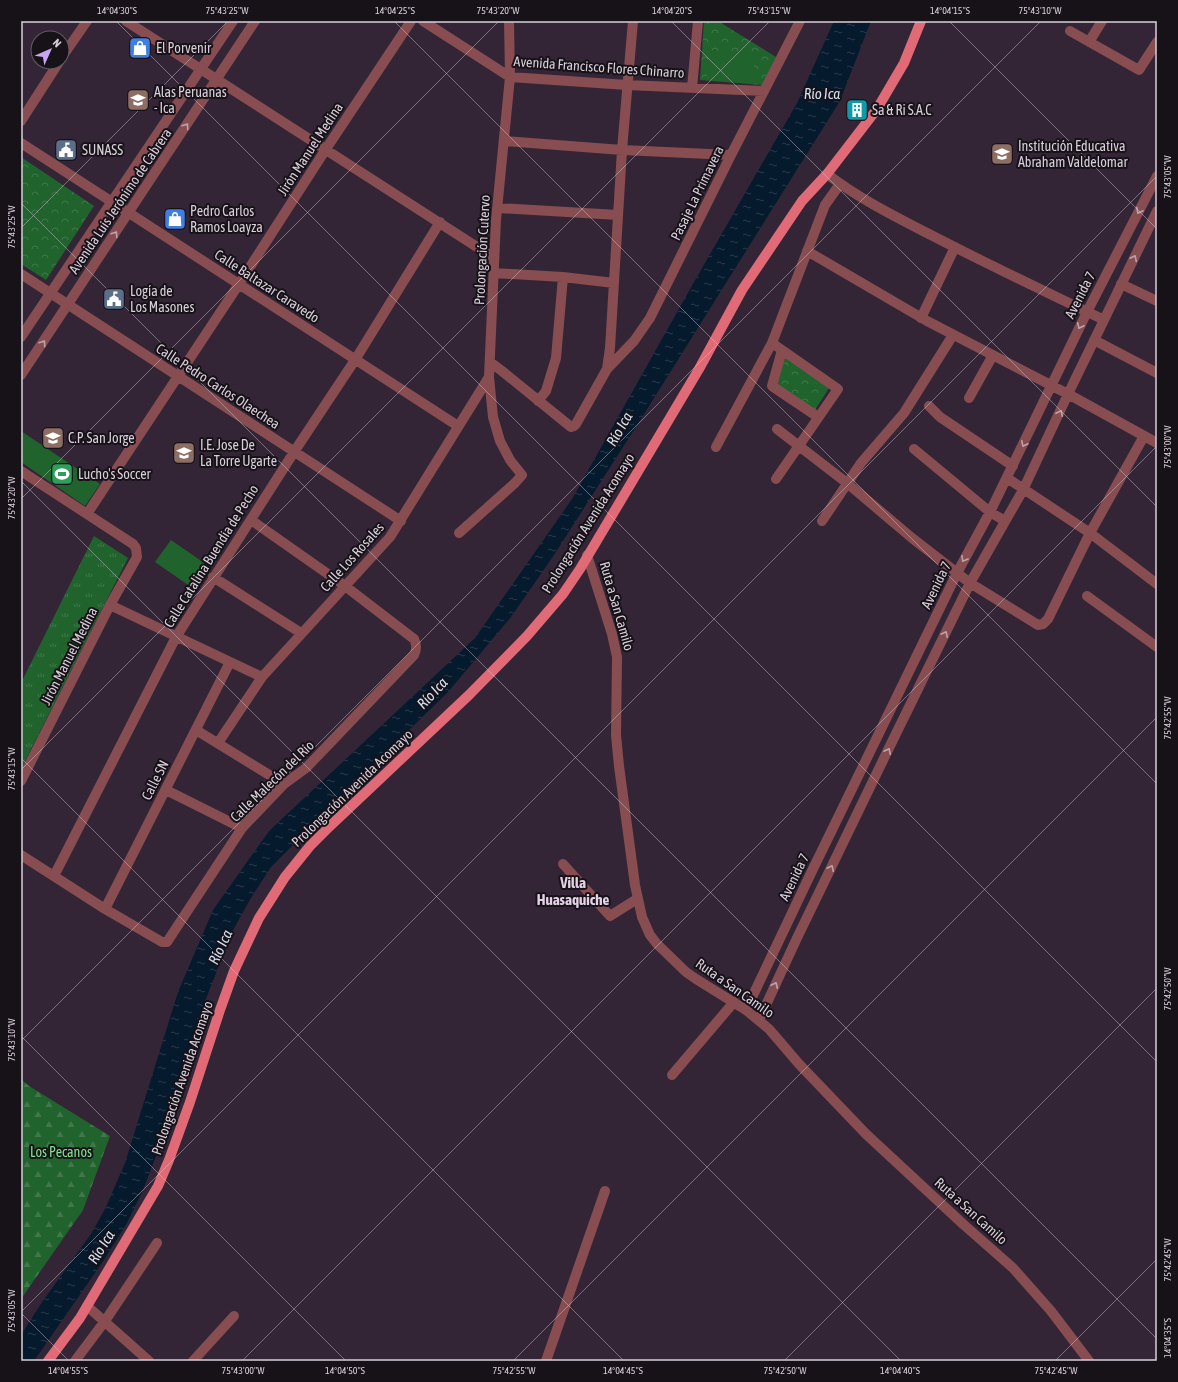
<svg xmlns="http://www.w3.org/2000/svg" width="1178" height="1382" viewBox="0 0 1178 1382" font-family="'Asap Condensed',sans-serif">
  <defs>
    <pattern id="grass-tufts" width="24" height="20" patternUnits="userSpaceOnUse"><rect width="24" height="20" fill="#21632d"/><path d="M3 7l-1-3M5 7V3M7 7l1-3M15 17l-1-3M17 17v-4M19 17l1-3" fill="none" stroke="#40784b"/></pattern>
    <pattern id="forest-firs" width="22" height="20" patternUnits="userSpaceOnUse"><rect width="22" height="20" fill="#21632d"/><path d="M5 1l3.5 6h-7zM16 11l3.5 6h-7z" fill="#40784b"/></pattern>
    <pattern id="park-crowns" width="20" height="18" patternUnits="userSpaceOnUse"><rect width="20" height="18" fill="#21632d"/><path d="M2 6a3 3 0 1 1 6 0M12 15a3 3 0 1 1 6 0" fill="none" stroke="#40784b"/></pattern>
    <pattern id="water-ripples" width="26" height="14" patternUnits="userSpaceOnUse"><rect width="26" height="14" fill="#061a2d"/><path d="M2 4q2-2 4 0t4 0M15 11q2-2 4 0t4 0" fill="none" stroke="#2a3a4b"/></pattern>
  </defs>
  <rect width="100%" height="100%" fill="#332536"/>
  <!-- grass -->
  <path fill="url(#grass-tufts)" d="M94,536L128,558L21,769V683Z"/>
  <!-- forest -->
  <path fill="url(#forest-firs)" d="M21,1079L29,1086L110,1136L83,1210L21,1299Z"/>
  <!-- park -->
  <path fill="url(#park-crowns)" d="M704,21H718L776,57L762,85L700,80Z
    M21,157L94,206L46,280L21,264Z
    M785,357L829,388L815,410L777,384Z"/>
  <!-- pitch -->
  <path fill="#21632d" d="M709,50L755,54L753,80L707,77Z
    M21,431L100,484L85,506L21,462Z
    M171,540L207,565L191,587L155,562Z"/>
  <!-- water -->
  <path fill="url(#water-ripples)" d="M834,21H871L840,101L634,430L552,558L511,617L448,692L359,779L271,867L251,898L232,932L204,1004L191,1049L186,1071L177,1093L173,1112L143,1190L127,1223L104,1260L34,1361H21V1335L42,1302L91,1234L105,1209L125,1163L178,992L213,910L269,831L475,638L572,499L694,282L797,103Z"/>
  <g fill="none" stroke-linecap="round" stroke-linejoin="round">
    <!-- minor -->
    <path stroke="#874d51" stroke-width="10" d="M126,21L494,258
      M423,21L510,77L627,85L764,91
      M1070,31L1139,70L1157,42
      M1089,42L1102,21
      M62,57L87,21
      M692,88L698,21
      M21,121L59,62
      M504,141L622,150L731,155
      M21,143L458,426
      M827,174C858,198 894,216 929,234C987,264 1046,292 1104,320
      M498,208L618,215
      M807,251L927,321L1068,394L1157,443
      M494,273L563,277L614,283
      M21,274L401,521
      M1121,284L1157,301
      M921,318L955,247
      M1094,340L1157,373
      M772,343L838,389L776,479
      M782,350L772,386L818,417
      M490,362L502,371L571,427L574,426L576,424L607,369L610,348L622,150L633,21
      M607,369L634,341L650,318L731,155L800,21
      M969,398L993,355
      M538,401L546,391L556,358L563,277
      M929,406L940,417L1013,466
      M777,429L847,483L912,538L970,583L1038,625L1043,624L1048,619L1090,533L1157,584
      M716,447L772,343L825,205L840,184
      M914,449L990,512L1005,521
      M21,471L133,544L136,548L137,557L110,605L21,781
      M1007,478L1090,533L1144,436
      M87,514L239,284L326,149L411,21
      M822,521L861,463L904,413L953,335
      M459,533L515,483L522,475L510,460L500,441L493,417L489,377L496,220L510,77L509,21
      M213,577L301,633
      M1087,596L1157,647
      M110,605L262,677
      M196,730L284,784
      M218,743L262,677L390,537L489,377
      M166,790L242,828
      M21,855L105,909L162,942H167L242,828L284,784L306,768L330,743L414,655C417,649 417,645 414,639L345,586L251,520
      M563,864L610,916L637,899
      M54,876L176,637L294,452L355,360L440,222
      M105,909L230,662
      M746,1010L811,873L957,573L990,512L1087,312L1157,176
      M759,1020L797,938L887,752L970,583L1023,490L1068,394L1157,211
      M672,1075L734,1002
      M87,1306L149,1361
      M75,1361L105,1321L157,1243
      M193,1361L234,1316
      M546,1361L605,1191"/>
    <!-- tertiary -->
    <path stroke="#874d51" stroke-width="10" d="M21,337L233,21
      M21,375L255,21
      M587,555L612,634L617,657L616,735L619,766L635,885L642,917L650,935L657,944L686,972L696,979L746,1010L769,1029L799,1064L866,1134L963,1224L1013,1268L1051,1311L1089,1361"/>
    <!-- primary -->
    <path stroke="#e06a76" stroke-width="10" d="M48,1361L80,1318L158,1186L169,1160L190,1102L220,1010L234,971L259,918L285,877L310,846L329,827L469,695L527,636L563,594L580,569L699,369L742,290L802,201L827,174L877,109L904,63L921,21"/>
  </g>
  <!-- one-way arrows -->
  <defs><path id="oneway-chevron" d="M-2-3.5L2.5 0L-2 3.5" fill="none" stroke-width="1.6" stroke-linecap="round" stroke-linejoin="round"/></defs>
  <g stroke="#bca2aa">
    <use href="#oneway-chevron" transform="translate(186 126) rotate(-56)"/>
    <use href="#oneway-chevron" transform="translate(1139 211) rotate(117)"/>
    <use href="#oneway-chevron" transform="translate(115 234) rotate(-57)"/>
    <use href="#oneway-chevron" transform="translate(1134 258) rotate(-64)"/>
    <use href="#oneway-chevron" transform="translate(1080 326) rotate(115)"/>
    <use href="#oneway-chevron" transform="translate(43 343) rotate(-56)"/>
    <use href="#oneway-chevron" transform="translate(1060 413) rotate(-65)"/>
    <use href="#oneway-chevron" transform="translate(1024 444) rotate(116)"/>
    <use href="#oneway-chevron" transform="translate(964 559) rotate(119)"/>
    <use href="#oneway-chevron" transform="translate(945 634) rotate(-64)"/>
    <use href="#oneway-chevron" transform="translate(888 751) rotate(-64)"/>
    <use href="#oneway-chevron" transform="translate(831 868) rotate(-64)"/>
    <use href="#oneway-chevron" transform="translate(775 985) rotate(-65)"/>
  </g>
  <!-- ticks -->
  <path fill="none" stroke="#d8cfda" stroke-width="1" stroke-opacity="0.45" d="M116,21L1157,1062M394,21L1157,784M671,21L1157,507M949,21L1157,229M21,203L1157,1339M21,228L228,21M21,481L901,1361M21,499L499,21M21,758L624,1361M21,770L770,21M21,1036L346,1361M21,1041L1041,21M21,1312L1157,176M21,1313L69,1361M242,1361L1157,446M513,1361L1157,717M784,1361L1157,988M1055,1361L1157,1259"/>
  <!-- icons -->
  <defs>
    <g id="shop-square" transform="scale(1.15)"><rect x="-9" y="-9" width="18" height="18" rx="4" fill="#3f7fe0" stroke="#171118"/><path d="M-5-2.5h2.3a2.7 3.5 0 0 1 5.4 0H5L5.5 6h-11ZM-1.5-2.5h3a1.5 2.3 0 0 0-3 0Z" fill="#fff"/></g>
    <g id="university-square" transform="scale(1.15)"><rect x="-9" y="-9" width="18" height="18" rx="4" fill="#8d6e63" stroke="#171118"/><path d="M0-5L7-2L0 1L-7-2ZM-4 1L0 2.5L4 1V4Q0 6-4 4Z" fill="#fff"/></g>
    <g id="building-square" transform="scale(1.15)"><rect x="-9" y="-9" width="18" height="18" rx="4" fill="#0f9aa8" stroke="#171118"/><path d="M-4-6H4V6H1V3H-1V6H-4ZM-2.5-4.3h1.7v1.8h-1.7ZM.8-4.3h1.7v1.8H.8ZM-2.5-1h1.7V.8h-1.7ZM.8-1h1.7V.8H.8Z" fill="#fff"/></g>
    <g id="civic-square" transform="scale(1.15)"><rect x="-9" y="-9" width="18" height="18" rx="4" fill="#5c6f8a" stroke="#171118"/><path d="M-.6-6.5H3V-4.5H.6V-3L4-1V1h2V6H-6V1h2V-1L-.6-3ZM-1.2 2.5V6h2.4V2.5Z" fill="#fff"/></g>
    <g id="school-square" transform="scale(1.15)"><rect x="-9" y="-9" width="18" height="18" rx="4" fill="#8d6e63" stroke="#171118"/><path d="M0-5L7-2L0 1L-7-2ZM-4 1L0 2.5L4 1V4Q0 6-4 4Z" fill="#fff"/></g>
    <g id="stadium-square" transform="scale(1.15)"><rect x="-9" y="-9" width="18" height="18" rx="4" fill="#2e9e5b" stroke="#171118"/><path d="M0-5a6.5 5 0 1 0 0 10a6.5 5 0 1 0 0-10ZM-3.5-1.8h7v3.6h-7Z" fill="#fff"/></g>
  </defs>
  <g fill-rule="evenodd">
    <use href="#shop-square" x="140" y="48"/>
    <use href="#university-square" x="138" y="100"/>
    <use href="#building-square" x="857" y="110"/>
    <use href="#civic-square" x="66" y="150"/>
    <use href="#school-square" x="1002" y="154"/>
    <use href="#shop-square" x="175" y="219"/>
    <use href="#civic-square" x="114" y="299"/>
    <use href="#school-square" x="53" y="438"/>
    <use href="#school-square" x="184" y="453"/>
    <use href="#stadium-square" x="62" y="474"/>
  </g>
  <g text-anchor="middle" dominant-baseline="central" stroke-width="4" stroke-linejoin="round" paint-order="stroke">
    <!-- poi labels -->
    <g font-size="14" fill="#d8cfda" stroke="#171118" text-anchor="start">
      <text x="156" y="48">El Porvenir</text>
      <text x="154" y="92">Alas Peruanas<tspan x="154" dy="16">- Ica</tspan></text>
      <text x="872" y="110">Sa &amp; Ri S.A.C</text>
      <text x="1018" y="146">Institución Educativa<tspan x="1018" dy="16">Abraham Valdelomar</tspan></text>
      <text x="82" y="150">SUNASS</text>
      <text x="190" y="211">Pedro Carlos<tspan x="190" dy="16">Ramos Loayza</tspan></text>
      <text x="130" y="291">Logía de<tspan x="130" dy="16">Los Masones</tspan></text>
      <text x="68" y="438">C.P. San Jorge</text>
      <text x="200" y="445">I.E. Jose De<tspan x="200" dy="16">La Torre Ugarte</tspan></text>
      <text x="78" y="474">Lucho's Soccer</text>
    </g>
    <!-- street labels -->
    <g font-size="14" fill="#d8cfda" stroke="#171118">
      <text transform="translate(599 67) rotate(4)">Avenida Francisco Flores Chinarro</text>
      <text transform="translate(310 149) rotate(-57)">Jirón Manuel Medina</text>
      <text transform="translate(697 193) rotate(-64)">Pasaje La Primavera</text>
      <text transform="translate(120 201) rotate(-56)">Avenida Luis Jerónimo de Cabrera</text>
      <text transform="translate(482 250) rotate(-87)">Prolongación Cutervo</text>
      <text transform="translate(267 286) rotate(33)">Calle Baltazar Caravedo</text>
      <text transform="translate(1080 295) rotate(-63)">Avenida 7</text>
      <text transform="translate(218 386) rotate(33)">Calle Pedro Carlos Olaechea</text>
      <text transform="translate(588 523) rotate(-58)">Prolongación Avenida Acomayo</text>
      <text transform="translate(211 556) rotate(-58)">Calle Catalina Buendia de Pecho</text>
      <text transform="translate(352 557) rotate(-48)">Calle Los Rosales</text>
      <text transform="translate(936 585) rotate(-64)">Avenida 7</text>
      <text transform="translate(617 606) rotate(74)">Ruta a San Camilo</text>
      <text transform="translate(69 656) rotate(-63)">Jirón Manuel Medina</text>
      <text transform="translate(155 780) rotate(-63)">Calle SN</text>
      <text transform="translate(272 781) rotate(-44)">Calle Malecón del Río</text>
      <text transform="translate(352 788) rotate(-44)">Prolongación Avenida Acomayo</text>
      <text transform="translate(794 877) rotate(-64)">Avenida 7</text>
      <text transform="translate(735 988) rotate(35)">Ruta a San Camilo</text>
      <text transform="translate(182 1078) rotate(-71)">Prolongación Avenida Acomayo</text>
      <text transform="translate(971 1211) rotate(42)">Ruta a San Camilo</text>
    </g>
    <!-- park labels -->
    <g font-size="14" fill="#83e08f" stroke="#171118">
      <text x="61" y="1152">Los Pecanos</text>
    </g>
    <!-- water labels -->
    <g font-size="15" font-style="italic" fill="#d2e2f3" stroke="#171118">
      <text x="822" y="93">Río Ica</text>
      <text transform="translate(619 429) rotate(-60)">Río Ica</text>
      <text transform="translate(432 693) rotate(-47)">Río Ica</text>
      <text transform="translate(220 947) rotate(-65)">Río Ica</text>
      <text transform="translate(101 1247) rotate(-58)">Río Ica</text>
    </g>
    <!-- neighbourhood labels -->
    <g font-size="15" font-weight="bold" fill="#e4d2e7" stroke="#171118">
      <text x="573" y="882">Villa<tspan x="573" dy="17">Huasaquiche</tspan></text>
    </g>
  </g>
  <!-- border -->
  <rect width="1178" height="1382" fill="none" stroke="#171118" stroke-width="44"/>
  <!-- north arrow -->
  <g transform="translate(50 50) rotate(45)"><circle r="19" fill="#171118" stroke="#645d66"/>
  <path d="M0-3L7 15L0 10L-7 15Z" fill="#c6a6f0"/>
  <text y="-6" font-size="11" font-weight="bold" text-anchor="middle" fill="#d8cfda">N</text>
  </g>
  <rect x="22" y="22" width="1134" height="1338" fill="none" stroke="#d8cfda" stroke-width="1.5"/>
  <g font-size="10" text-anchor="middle" fill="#d8cfda">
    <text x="117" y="14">14°04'30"S</text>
    <text x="227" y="14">75°43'25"W</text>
    <text x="395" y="14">14°04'25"S</text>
    <text x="498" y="14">75°43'20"W</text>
    <text x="672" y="14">14°04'20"S</text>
    <text x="769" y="14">75°43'15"W</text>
    <text x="950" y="14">14°04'15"S</text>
    <text x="1040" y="14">75°43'10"W</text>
    <text transform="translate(1167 177) rotate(-90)" y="4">75°43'05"W</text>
    <text transform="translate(11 227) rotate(-90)" y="4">75°43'25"W</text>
    <text transform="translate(1167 447) rotate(-90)" y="4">75°43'00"W</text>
    <text transform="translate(11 498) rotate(-90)" y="4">75°43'20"W</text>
    <text transform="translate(1167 718) rotate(-90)" y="4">75°42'55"W</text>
    <text transform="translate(11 769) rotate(-90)" y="4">75°43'15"W</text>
    <text transform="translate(1167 989) rotate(-90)" y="4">75°42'50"W</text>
    <text transform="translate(11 1040) rotate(-90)" y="4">75°43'10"W</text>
    <text transform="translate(1167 1260) rotate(-90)" y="4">75°42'45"W</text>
    <text transform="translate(11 1311) rotate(-90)" y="4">75°43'05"W</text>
    <text transform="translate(1167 1338) rotate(-90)" y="4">14°04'35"S</text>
    <text x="68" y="1374">14°04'55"S</text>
    <text x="243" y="1374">75°43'00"W</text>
    <text x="345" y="1374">14°04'50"S</text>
    <text x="514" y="1374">75°42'55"W</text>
    <text x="623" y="1374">14°04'45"S</text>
    <text x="785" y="1374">75°42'50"W</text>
    <text x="900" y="1374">14°04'40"S</text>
    <text x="1056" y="1374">75°42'45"W</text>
  </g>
</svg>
